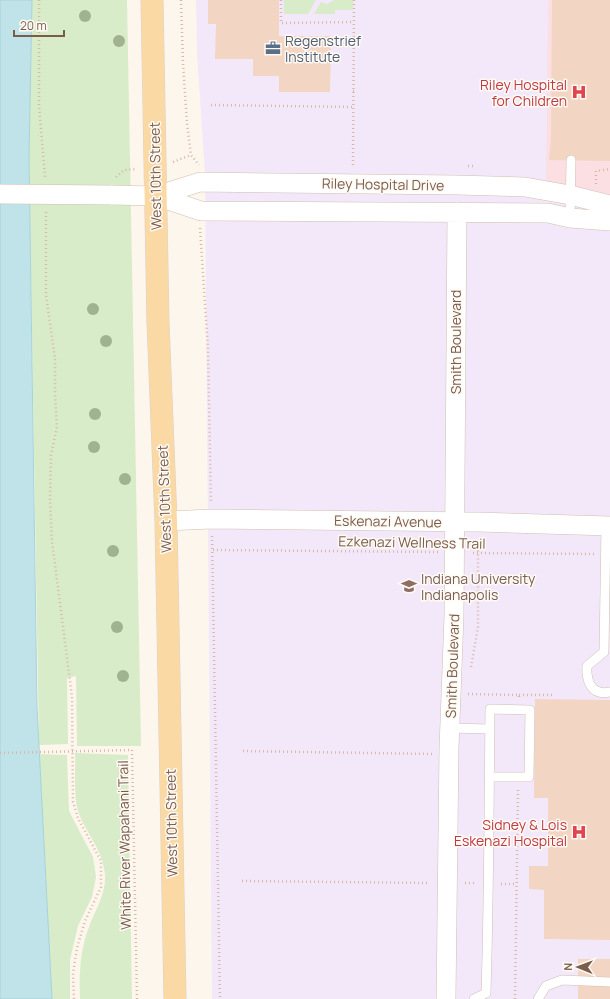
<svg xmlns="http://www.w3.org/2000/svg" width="610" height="999" viewBox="0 0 610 999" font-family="Manrope,sans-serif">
  <rect width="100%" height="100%" fill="#fdf6ec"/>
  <!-- education -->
  <path fill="#f3e8fa" d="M196,0H610V999H212L205,174L197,54Z"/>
  <!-- medical -->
  <path fill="#fbdfe3" d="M548,0H610V196L546,185Z"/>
  <!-- green -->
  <path fill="#d8ecc9" d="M32,0H127L141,746H77L76,676L67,678L68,744L39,745L29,157Z
    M284,0H316L308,14H284Z
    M334,0H353V10H335V14H314L321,2L327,4Z
    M75,753L128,755L132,999H80C79,974 80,950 89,927C95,910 106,895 105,875C103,849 86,834 78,811C73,794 76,771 75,753Z
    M39,754L67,755L69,811L93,857L96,877L92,897L78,926L70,960V999H52Z"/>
  <!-- water -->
  <path fill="#bfe3e8" stroke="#a5d3da" d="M0,0H32L29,157L37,707L52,999H0Z"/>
  <!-- building -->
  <path fill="#f3d5c3" d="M208,0H279V36H331L330,92H279V76H253V59H215L216,24H208Z
    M552,0H610V161L549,160L551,140Z
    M535,699L610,700V940L544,939V890L529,889V866H548V798H534Z
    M578,959H610V999H578Z"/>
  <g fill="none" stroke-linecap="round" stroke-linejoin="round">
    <!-- lane casing -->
    <g stroke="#d1beb0" stroke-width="10">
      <path id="lane" d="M570,218L571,160
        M604,652L606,526
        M604,652L587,666C586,682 592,696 610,692
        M449,728L490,729
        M474,999L486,993C489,898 489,804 490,709L530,710L529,777H490
        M538,999L546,986L562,980L610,982"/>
    </g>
    <!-- street casing -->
    <g stroke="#d1beb0" stroke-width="20">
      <path id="street" d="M111,195L156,196L201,211L548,213L570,218L610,221
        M156,196L200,182L457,185L525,187L570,195L610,205
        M166,521L212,519L478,522L610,526
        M446,999L449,748L454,616L457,212"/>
    </g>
    <!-- primary casing -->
    <g stroke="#dad1cd" stroke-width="23">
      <path id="primary" d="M152,0L158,323L166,521L175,999"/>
    </g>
    <!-- path -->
    <path stroke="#d9b8a5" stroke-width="2.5" stroke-dasharray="1 3" stroke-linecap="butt" d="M39,0V106L45,177
      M181,0L183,63L187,124L191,155L199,165
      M281,0V23L354,22
      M353,91H357
      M211,105L353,107
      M173,162L191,155
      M353,165L354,0
      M468,166H475
      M116,177L124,170L137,169
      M596,184V171L610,169
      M46,212V295L55,359V395L57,427L51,455L50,500L52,541L72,697L73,802L78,818L101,861V887L85,921L77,948L73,973L74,999
      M200,228L208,349L211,503
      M212,536L220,999
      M213,550L438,552
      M473,553L594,554
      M471,667L478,627V544
      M468,694L519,695V699
      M519,695H553
      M132,750L137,999
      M243,751L433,754
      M242,881L430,883
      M465,883H476
      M501,884H516
      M515,999L518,790"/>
    <!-- lane -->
    <use href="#lane" stroke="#fff" stroke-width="9"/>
    <!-- street -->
    <use href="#street" stroke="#fff" stroke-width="19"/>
    <!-- primary -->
    <use href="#primary" stroke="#fbd9a5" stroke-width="22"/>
    <!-- street-bridge casing -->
    <g stroke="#d1beb0" stroke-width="20" stroke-linecap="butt">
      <path id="street-bridge" d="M0,194L111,195"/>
    </g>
    <!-- path-bridge -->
    <path stroke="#d9b8a5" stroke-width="2.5" stroke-dasharray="1 3" stroke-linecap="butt" d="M0,753L132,750"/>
    <!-- street-bridge -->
    <use href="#street-bridge" stroke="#fff" stroke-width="19"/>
  </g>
  <!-- trees -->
  <g fill="#a0b28e">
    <circle cx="85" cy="16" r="6"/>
    <circle cx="119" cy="41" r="6"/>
    <circle cx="93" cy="309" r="6"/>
    <circle cx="106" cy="341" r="6"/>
    <circle cx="95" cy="414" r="6"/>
    <circle cx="94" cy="447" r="6"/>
    <circle cx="125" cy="479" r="6"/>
    <circle cx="113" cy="551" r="6"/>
    <circle cx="117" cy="627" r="6"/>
    <circle cx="123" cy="676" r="6"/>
  </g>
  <!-- icons -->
  <defs>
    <g id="office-bare" transform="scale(1.2)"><path d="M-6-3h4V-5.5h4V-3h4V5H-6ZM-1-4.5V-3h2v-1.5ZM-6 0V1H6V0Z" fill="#5c6f8a" stroke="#fffaf3" stroke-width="2.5" paint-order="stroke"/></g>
    <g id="hospital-bare" transform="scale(1.2)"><path d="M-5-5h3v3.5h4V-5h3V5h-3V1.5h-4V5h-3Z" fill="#e0444e" stroke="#fffaf3" stroke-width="2.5" paint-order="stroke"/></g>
    <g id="university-bare" transform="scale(1.2)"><path d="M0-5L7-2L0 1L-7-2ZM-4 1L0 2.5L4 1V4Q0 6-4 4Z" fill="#8d6e63" stroke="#fffaf3" stroke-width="2.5" paint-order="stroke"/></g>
  </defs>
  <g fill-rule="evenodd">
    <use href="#office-bare" x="273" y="48"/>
    <use href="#hospital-bare" x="579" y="92"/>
    <use href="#university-bare" x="409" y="586"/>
    <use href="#hospital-bare" x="579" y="832"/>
  </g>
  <g text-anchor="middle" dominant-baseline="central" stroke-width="3" stroke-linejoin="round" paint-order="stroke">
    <!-- service labels -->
    <g font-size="14" fill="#4e5e75" stroke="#fffaf3" text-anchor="start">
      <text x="285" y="40">Regenstrief<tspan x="285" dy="16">Institute</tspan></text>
    </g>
    <!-- health labels -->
    <g font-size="14" fill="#be3a42" stroke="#fffaf3" text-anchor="end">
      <text x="567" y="84">Riley Hospital<tspan x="567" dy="16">for Children</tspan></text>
      <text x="567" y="824">Sidney &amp; Lois<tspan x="567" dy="16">Eskenazi Hospital</tspan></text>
    </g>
    <!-- street labels -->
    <g font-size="14" fill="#7a5c4d" stroke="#fffaf3">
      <text transform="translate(155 176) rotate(-91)">West 10th Street</text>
      <text transform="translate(383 184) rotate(1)">Riley Hospital Drive</text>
      <text transform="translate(455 342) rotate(-90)">Smith Boulevard</text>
      <text transform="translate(164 499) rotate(-92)">West 10th Street</text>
      <text transform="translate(388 521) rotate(1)">Eskenazi Avenue</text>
      <text transform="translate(412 542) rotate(1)">Ezkenazi Wellness Trail</text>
      <text transform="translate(452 666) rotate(-88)">Smith Boulevard</text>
      <text transform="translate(171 823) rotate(-91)">West 10th Street</text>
      <text transform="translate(124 845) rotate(-91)">White River Wapahani Trail</text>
    </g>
    <!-- education labels -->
    <g font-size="14" fill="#785e54" stroke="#fffaf3" text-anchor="start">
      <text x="421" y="578">Indiana University<tspan x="421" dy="16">Indianapolis</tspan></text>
    </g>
  </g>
  <!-- north arrow -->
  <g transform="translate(578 967) rotate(271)" stroke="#fffaf3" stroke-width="3" paint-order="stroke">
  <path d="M0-3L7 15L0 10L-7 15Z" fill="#7a5c4d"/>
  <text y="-6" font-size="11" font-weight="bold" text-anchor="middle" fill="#7a5c4d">N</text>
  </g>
  <!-- scale -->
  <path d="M14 30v6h50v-6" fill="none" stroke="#7a5c4d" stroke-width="2"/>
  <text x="20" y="30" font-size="12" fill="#7a5c4d" stroke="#fffaf3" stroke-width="3" paint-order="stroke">20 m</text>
</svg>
